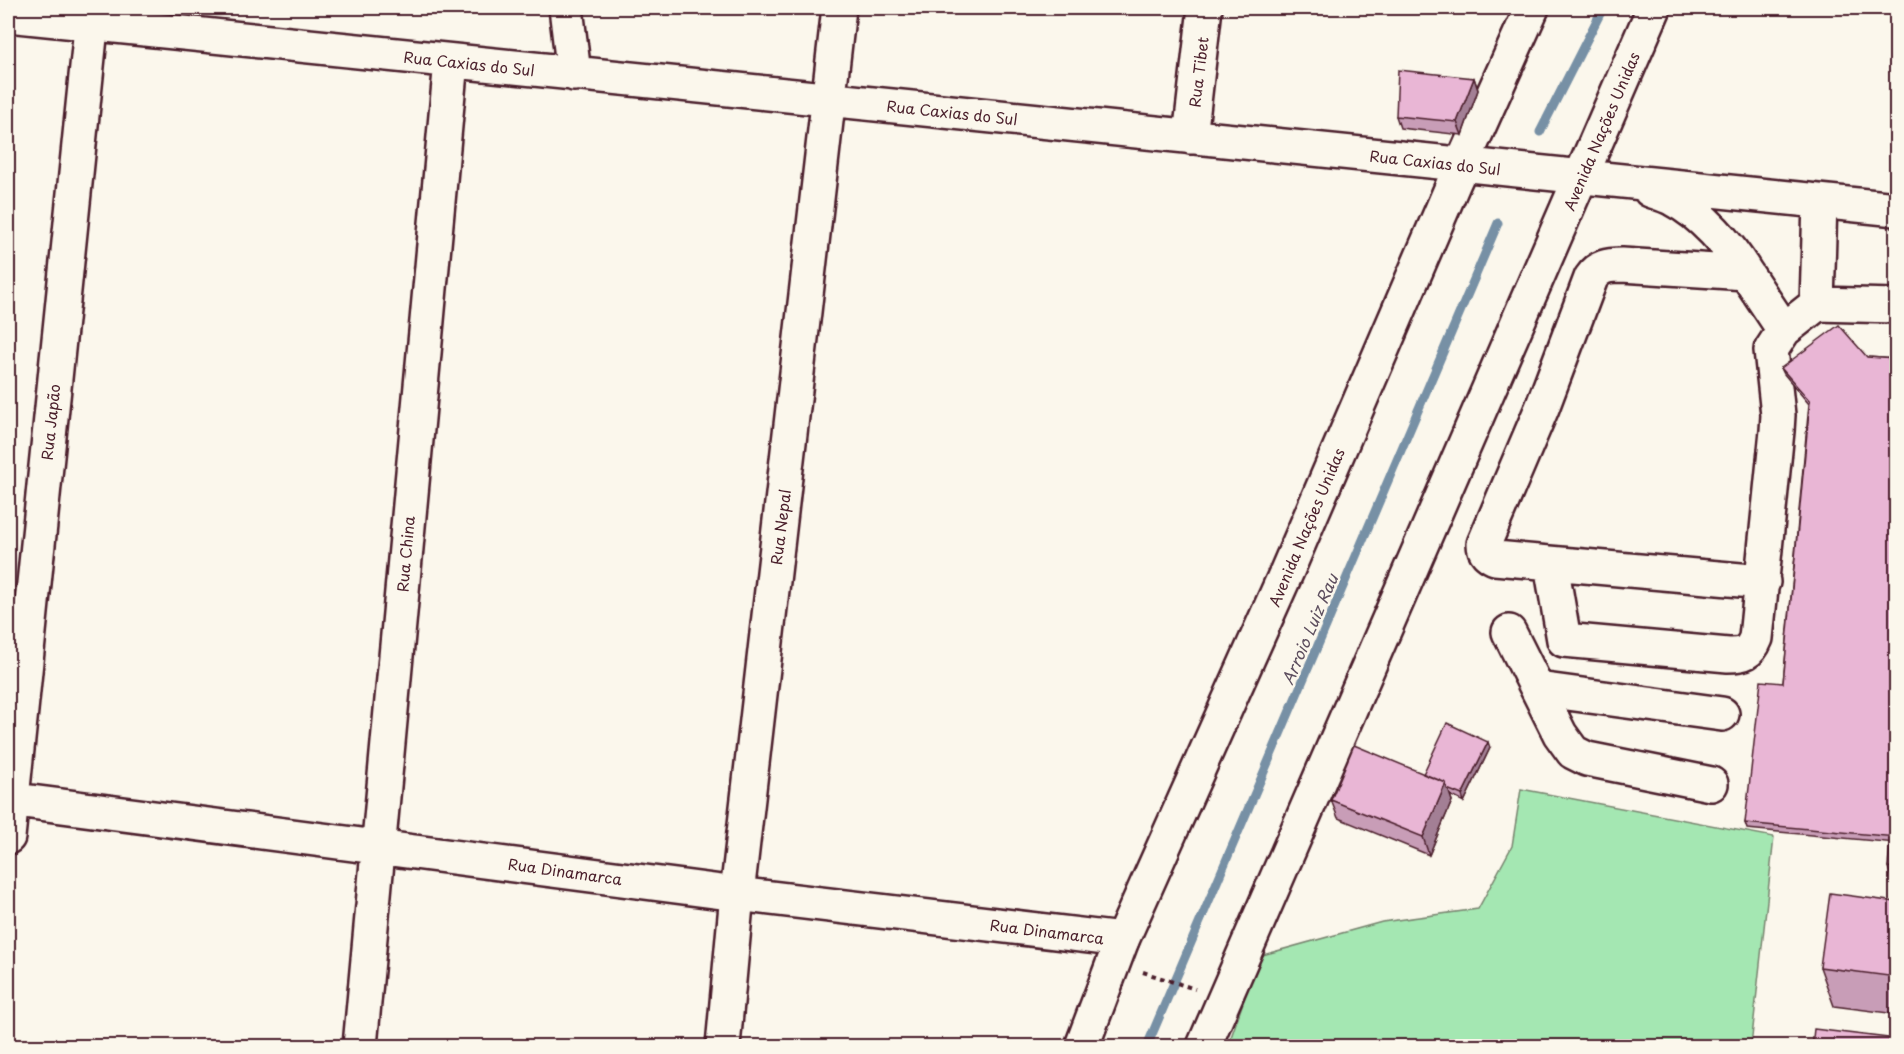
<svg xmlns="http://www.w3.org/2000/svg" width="1904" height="1054" viewBox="0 0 1904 1054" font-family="'Playpen Sans',sans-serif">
  <rect width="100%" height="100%" fill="#fbf7ec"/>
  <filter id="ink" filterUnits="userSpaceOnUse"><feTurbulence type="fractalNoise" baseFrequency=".0167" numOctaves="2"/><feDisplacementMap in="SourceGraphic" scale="12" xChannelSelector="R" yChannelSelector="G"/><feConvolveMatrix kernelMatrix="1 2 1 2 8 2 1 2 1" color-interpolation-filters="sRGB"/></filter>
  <g filter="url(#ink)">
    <!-- green -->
    <path fill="#a4e7b2" stroke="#77836e" stroke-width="1.5" d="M1521,789L1774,837L1751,1046H1228L1259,956L1382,922L1478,909L1512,846Z"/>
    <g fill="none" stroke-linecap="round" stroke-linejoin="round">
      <!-- stream -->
      <path stroke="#7790a5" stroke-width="9" d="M1540,132L1603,8
        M1147,1046L1498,223"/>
      <!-- minor casing -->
      <g stroke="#4a1f2b" stroke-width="38">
        <path id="minor" d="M566,8L574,74
          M8,15L1896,209
          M1190,137L1205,8
          M1650,190C1658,193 1666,195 1673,199C1702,214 1729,245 1746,273
          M1817,304L1820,202
          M1551,564L1564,640L1728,655C1744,655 1750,653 1756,638L1777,431L1778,415L1771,350L1784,330L1817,304L1896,306
          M1763,582L1495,558C1489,555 1484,552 1484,544L1542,408L1591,278C1599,266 1608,265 1622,265L1746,273L1784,330
          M1509,632L1560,734L1573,752L1587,759L1711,784
          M1538,689L1722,714
          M8,799L737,894L1122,940
          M8,837L93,8
          M360,1046L451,61
          M723,1046L737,894L839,8"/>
      </g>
      <!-- major casing -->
      <g stroke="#4a1f2b" stroke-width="38">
        <path id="major" d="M1082,1046L1122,940L1287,571L1454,182L1532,8
          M1204,1046L1654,8"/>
      </g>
      <!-- path -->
      <path stroke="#4a1f2b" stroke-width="4" stroke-dasharray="4.5 4.5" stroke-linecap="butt" d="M1143,972L1195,989"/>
      <!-- minor -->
      <use href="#minor" stroke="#fbf7ec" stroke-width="33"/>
      <!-- major -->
      <use href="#major" stroke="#fbf7ec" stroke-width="33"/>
    </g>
    <!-- wall -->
    <path fill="#c89db7" stroke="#4a1f2b" stroke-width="1.5" d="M1474,78L1478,90L1462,135L1400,128L1396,116Z
      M1867,357L1896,359V843L1747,829L1745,823L1783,683L1809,404L1784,374L1781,368Z
      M1490,748L1464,802L1450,795L1452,801L1429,855L1338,818L1331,800L1423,774Z
      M1896,844V880H1892L1888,867Z
      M1896,902V1014L1834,1006L1820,967Z"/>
    <!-- shaded-wall -->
    <path fill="#a37f95" stroke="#4a1f2b" stroke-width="1.5" d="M1474,78L1478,90L1462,135L1457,122Z
      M1488,742L1490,748L1464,802L1462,795Z
      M1446,783L1452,801L1429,855L1423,837Z"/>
    <!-- building -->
    <path fill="#e9b6d5" stroke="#4a1f2b" stroke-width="1.5" d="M1398,70L1474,78L1457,122L1396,116Z
      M1839,325L1867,357L1896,359V837L1745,823L1761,681L1783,683L1810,401L1781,368Z
      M1447,723L1488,742L1462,795L1447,789L1446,783L1423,774Z
      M1354,745L1446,783L1423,837L1331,800Z
      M1890,844H1896V868L1888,867Z
      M1830,893L1896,902V977L1820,967Z
      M1814,1029L1896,1039V1047H1812Z"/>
  </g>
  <g text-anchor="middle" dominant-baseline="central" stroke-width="5" stroke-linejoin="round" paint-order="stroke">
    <!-- street labels -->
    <g font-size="15" fill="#4a1f2b" stroke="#fbf7ec">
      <text transform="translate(469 63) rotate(6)">Rua Caxias do Sul</text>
      <text transform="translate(1198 72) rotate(-83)">Rua Tibet</text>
      <text transform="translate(952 112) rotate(6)">Rua Caxias do Sul</text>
      <text transform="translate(1601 131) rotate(-67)">Avenida Nações Unidas</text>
      <text transform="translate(1435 162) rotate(6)">Rua Caxias do Sul</text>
      <text transform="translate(50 422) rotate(-84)">Rua Japão</text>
      <text transform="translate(780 527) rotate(-83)">Rua Nepal</text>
      <text transform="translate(1306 527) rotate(-67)">Avenida Nações Unidas</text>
      <text transform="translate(405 554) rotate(-85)">Rua China</text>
      <text transform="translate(565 871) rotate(8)">Rua Dinamarca</text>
      <text transform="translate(1047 931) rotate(7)">Rua Dinamarca</text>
    </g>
    <!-- water labels -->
    <g font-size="16" font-style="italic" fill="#5d4e5e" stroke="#fbf7ec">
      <text transform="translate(1309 629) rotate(-67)">Arroio Luiz Rau</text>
    </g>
  </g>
  <!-- margin -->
  <rect width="1904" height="1054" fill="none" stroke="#fbf7ec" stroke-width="30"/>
  <rect x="15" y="15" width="1874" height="1024" fill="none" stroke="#4a1f2b" stroke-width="2" filter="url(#ink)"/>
</svg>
